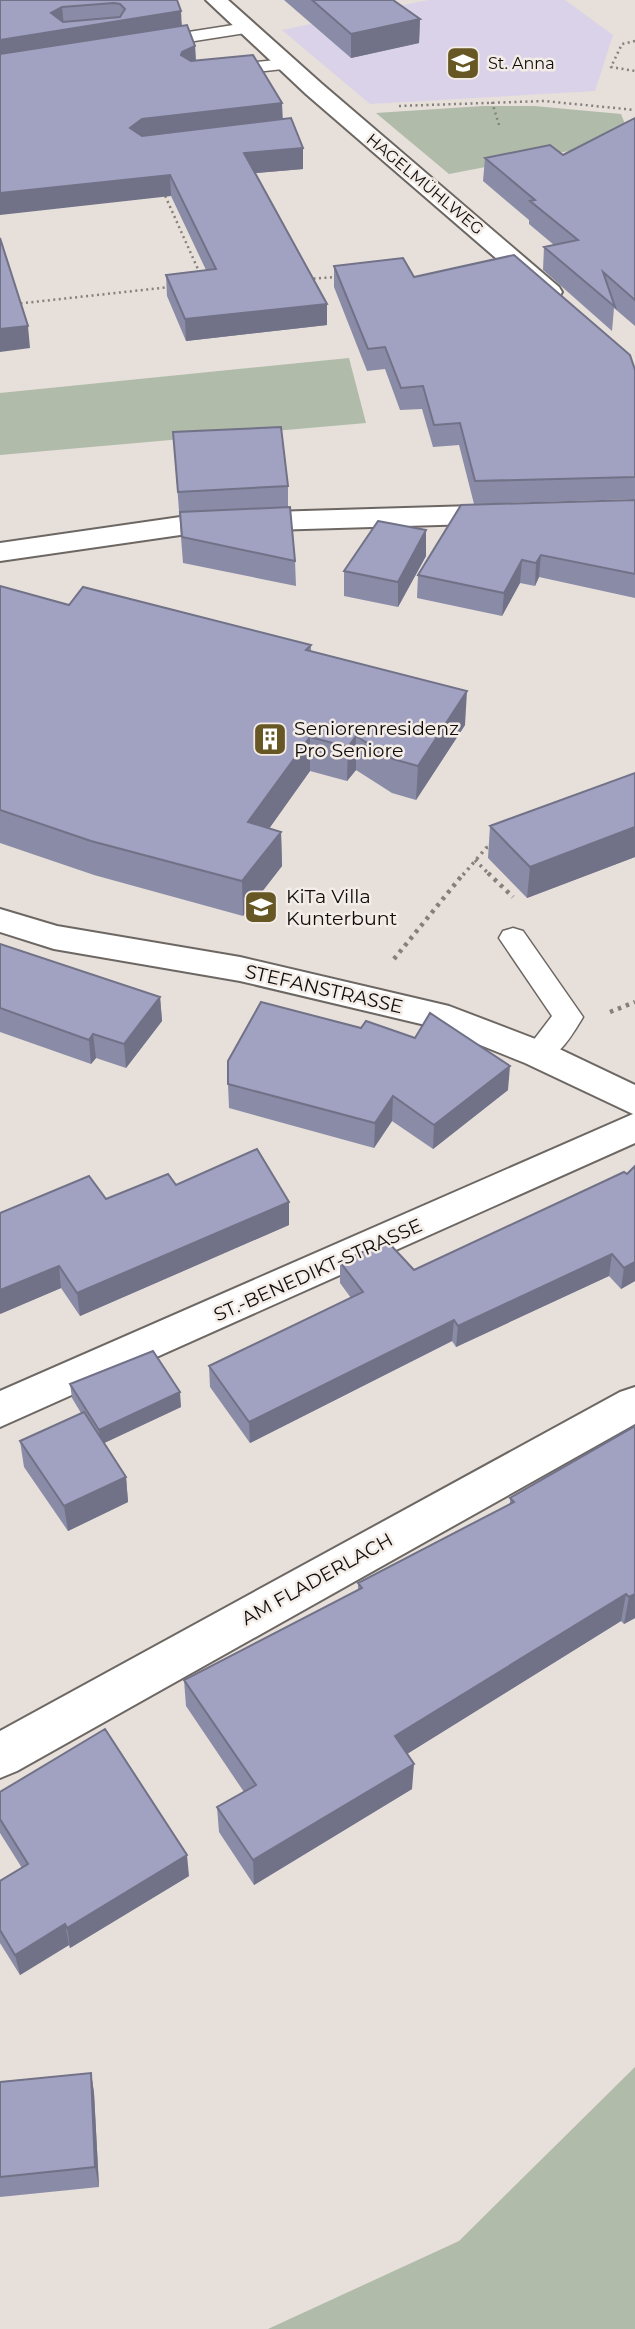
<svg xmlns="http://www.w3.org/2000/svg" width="635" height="2329" viewBox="0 0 635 2329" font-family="Montserrat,sans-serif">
  <rect width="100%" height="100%" fill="#e6dfda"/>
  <!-- education -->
  <path fill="#dad2e8" d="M428,0H565L613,35L595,91L370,104L282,30Z"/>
  <!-- green -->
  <path fill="#b0bba9" d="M483,106H534L621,114L631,139L449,174L376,113Z
    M349,358L366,423L0,455V393Z
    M635,2067V2329H268L459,2241Z"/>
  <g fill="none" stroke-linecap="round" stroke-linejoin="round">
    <!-- lane casing -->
    <g stroke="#6d6763" stroke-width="3">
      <path id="lane" d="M246,23L252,24L255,28L252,32L150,48L141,43L150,38Z
        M286,59L292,60L295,64L292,68L219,76L210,71L219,66Z
        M513,928L523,931L583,1017C571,1037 553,1069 527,1061L523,1054L552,1016L499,938L503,931Z"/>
    </g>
    <!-- street casing -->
    <g stroke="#6d6763" stroke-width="4">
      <path id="street" d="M206,0H228L322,84L559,287L562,292L559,297L550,299L541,297L306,94Z
        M507,505L517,508L521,514L517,520L507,523L201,532L0,561V543L201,514Z
        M0,909L57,926L240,957L449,1006L551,1045L635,1085V1143L0,1427V1391L633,1114L525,1063L438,1028L240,981L54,949L0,932Z
        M635,1387V1424L17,1771L0,1778V1731L620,1392Z"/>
    </g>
    <!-- path-far2 -->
    <path stroke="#85807c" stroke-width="2.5" stroke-dasharray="2 3.5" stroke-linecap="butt" d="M635,41L622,44L611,67L635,71
      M492,102L500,128
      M399,106L544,101L635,110
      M163,191L201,276
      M308,279L337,277
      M15,304L170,287"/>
    <!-- path-far1 -->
    <path stroke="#85807c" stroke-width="3.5" stroke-dasharray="2.5 4.5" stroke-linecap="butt" d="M475,860L490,875
      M463,875L486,848L493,845"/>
    <!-- path -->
    <path stroke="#85807c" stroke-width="4.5" stroke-dasharray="3.5 5" stroke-linecap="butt" d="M488,873L513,897
      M394,959L464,873
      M610,1012L635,1002"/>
    <!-- lane -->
    <use href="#lane" fill="#fff" fill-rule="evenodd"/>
    <!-- street -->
    <use href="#street" fill="#fff" fill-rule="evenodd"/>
  </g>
  <!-- wall -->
  <path fill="#8a8ba6" d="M0,0H177L182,26L195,46L196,61L283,119L303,169L255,173L327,304V325L186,341L167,296L166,275L206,270L171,196Z
    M284,0H393L420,19L419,43L351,58Z
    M635,118V326L614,308L612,331L543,270L544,247L554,245L529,224V220L483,181L485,158L563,155Z
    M334,266L414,277L635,370V499L474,504L459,445L433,447L422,409L400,410L385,369L367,371L334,287Z
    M173,432L288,486V507L295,561L296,586L183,563Z
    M635,500V598L539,577L535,586L520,583L502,616L417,598L418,575Z
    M426,556L398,607L344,596V571Z
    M0,586L69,605L311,645V651L465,725L416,800L392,793L356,770L347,781L310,771L269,828L281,832L282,866L243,916L94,875L0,843Z
    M635,773V857L527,898L488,858L490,826Z
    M0,944L160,997L162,1021L126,1068L96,1058L91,1064L0,1032Z
    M228,1084L508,1090L433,1149L392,1121L374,1148L229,1108Z
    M635,1166V1281L621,1289L609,1276L456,1347L452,1341L250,1443L210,1387L209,1366L351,1298L340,1283V1262L414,1270L627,1174Z
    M176,1185L289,1225L80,1316L61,1288L0,1314L106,1199Z
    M70,1384L181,1407L104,1443L126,1477L128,1502L68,1531L24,1467L20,1441L81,1413L72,1398Z
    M635,1426V1618L624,1624L621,1621L407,1754L412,1789L254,1885L219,1832L217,1807L244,1792L186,1706L184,1680L358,1591V1583L510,1504V1498Z
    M0,1792L189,1876L70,1948L69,1945L20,1975L0,1943V1881L22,1868L0,1833Z
    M91,2073L94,2093L99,2187L0,2197V2082Z"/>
  <!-- shaded-wall -->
  <path fill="#717187" d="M62,7L64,26L181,11L182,31L0,60V40Z
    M420,19L419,43L351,58V34Z
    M195,46L196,66L181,55L182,52Z
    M282,103L283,123L132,149L130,128L142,119Z
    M303,148V169L244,174V153Z
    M170,175L171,196L0,215V193Z
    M327,304V325L186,341L185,319Z
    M28,326L30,348L0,352V329Z
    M426,530V556L398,607V582Z
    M541,555L539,577L535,586L536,563Z
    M522,560L520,583L502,616L504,593Z
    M467,691L465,725L416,800L418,766Z
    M356,736V770L347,781L348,747Z
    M310,737V771L249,857L248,822Z
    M635,827V857L527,898L530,867Z
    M281,832L282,866L243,916L242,881Z
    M160,997L162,1021L126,1068L124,1044Z
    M93,1034L96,1058L91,1064L89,1040Z
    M510,1066L508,1090L433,1149L434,1125Z
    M393,1096L392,1121L374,1148L375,1123Z
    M289,1202V1225L80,1316L77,1293Z
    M612,1254L609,1276L456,1347L458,1326Z
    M635,1262V1281L621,1289L624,1268Z
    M59,1266L61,1288L0,1314V1290Z
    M454,1320L452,1341L250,1443L249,1422Z
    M180,1392L181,1407L100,1445L99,1430Z
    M126,1477L128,1502L68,1531L64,1506Z
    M626,1594L621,1621L394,1762L395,1736Z
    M635,1594V1618L624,1624L629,1597Z
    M414,1764L412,1789L254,1885L253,1860Z
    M187,1855L189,1876L70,1948L67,1928Z
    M65,1924L69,1945L20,1975L15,1955Z
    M91,2073L94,2093L99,2187L95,2167Z"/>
  <!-- building -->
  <path fill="#a1a2c1" stroke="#717187" stroke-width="2" fill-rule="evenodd" d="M0,0H177L181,11L0,40ZM114,3L120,4L125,9L120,17L63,22L51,13L62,7Z
    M312,0H393L420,19L351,34Z
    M187,25L195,46L182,52L181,55L191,61L253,55L282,103L142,119L130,128L142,136L291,118L303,148L244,153L327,304L185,319L166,275L216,269L170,175L0,193V54Z
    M635,118V300L603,272L615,307L544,247L578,240L530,201L535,200L485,158L550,145L563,155Z
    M0,238L28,326L0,329Z
    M514,255L630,355L635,370V477L475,481L460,423L434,425L423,386L401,388L385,347L368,349L334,266L403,258L414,277Z
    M281,427L288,486L178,492L173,432Z
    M635,500V574L541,555L536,563L522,560L504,593L418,575L461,505Z
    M290,507L295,561L182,537L180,512Z
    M378,521L426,530L398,582L344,571Z
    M0,586L69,605L83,587L311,645L306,650L467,691L418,766L393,759L356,736L348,747L310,737L248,822L281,832L242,881L91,841L0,810Z
    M635,773V827L530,867L490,826Z
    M0,944L160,997L124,1044L93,1034L89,1040L0,1008Z
    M261,1002L361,1028L366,1021L415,1038L430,1013L510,1066L434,1125L393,1096L375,1123L228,1084V1061Z
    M257,1149L289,1202L77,1293L59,1266L0,1290V1213L89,1176L106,1199L168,1174L176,1185Z
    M635,1166V1262L624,1268L612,1254L458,1326L454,1320L249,1422L209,1366L363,1292L340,1262L387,1241L414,1270L624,1172L627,1174Z
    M153,1351L180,1392L99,1430L70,1384Z
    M84,1412L126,1477L64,1506L20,1441Z
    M635,1426V1594L629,1597L626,1594L395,1736L414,1764L253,1860L217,1807L256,1785L184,1680L362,1588L358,1583L514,1502L510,1498Z
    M105,1729L187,1855L67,1928L65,1924L15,1955L0,1930V1881L28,1864L0,1819V1792Z
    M91,2073L95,2167L0,2177V2082Z"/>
  <!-- icons -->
  <defs>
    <g id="school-square" transform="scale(1.75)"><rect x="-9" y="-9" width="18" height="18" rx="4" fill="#665724" stroke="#f3ece7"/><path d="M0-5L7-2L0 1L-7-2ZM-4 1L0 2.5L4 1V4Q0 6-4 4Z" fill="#fff"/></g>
    <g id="building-square" transform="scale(1.75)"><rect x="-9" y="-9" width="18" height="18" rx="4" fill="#665724" stroke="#f3ece7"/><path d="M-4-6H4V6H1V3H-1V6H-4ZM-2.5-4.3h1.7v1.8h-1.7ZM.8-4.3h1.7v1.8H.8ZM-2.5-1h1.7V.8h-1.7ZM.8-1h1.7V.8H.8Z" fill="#fff"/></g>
  </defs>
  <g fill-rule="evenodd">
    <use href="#school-square" x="463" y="63"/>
    <use href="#building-square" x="270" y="739"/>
    <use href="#school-square" x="261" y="907"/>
  </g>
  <g text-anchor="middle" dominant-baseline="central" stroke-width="5" stroke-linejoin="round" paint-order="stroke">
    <!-- far-poi labels -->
    <g font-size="16" fill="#0f0c0b" stroke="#f3ece7" text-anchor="start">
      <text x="488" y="63">St. Anna</text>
    </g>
    <!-- far-street labels -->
    <g font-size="16" fill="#0f0c0b" stroke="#f3ece7">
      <text transform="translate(425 184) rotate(40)">HAGELMÜHLWEG</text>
    </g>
    <!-- poi labels -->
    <g font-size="19" fill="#0f0c0b" stroke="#f3ece7" text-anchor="start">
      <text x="294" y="728">Seniorenresidenz<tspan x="294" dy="22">Pro Seniore</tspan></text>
      <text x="286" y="896">KiTa Villa<tspan x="286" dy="22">Kunterbunt</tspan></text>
    </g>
    <!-- street labels -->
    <g font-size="19" fill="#0f0c0b" stroke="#f3ece7">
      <text transform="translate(324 989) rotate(13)">STEFANSTRASSE</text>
      <text transform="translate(318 1270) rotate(-24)">ST.-BENEDIKT-STRASSE</text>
      <text transform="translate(317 1579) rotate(-29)">AM FLADERLACH</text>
    </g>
  </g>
</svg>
